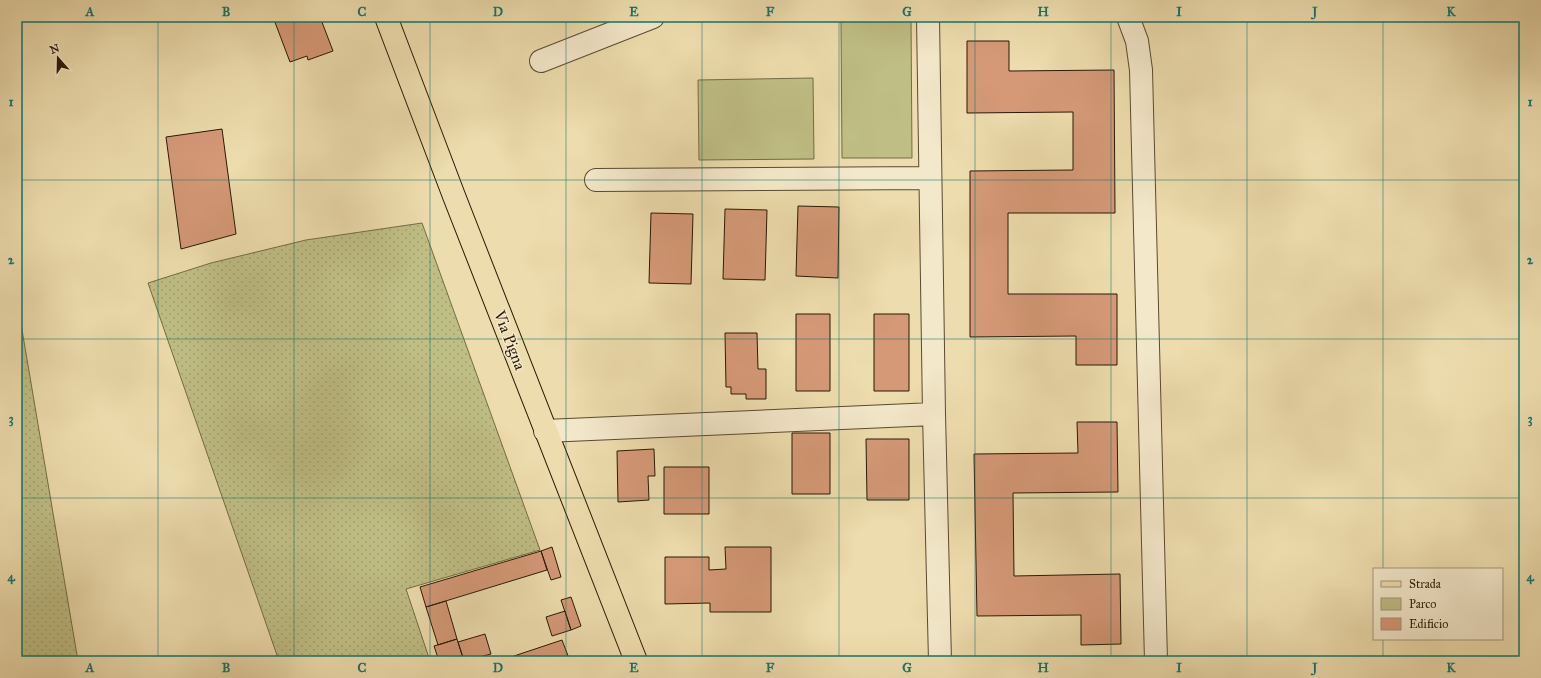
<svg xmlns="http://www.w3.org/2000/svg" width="1541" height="678" viewBox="0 0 1541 678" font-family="'IM FELL Great Primer',serif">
  <defs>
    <pattern id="grass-dots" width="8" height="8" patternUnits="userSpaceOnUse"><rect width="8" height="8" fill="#bfbe85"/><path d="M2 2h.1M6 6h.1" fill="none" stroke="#a4a371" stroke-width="1.8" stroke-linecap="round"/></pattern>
  </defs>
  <rect width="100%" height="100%" fill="#eddcad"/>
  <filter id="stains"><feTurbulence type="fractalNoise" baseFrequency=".005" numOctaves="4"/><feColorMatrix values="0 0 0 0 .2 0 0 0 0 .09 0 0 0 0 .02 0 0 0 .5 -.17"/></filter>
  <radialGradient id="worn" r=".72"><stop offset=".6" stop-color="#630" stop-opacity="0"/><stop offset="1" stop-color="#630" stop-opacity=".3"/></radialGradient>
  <!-- grass -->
  <path fill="url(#grass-dots)" stroke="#746c45" d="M422,223L540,550L406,589L430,661H279L148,283L211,263L306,240Z
    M17,312H19L78,661H17Z"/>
  <!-- park -->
  <path fill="#bfbe85" stroke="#746c45" d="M911,19L912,158H842L841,20Z
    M813,78L814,159L699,160L698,80Z"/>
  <!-- building -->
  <path fill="#d59977" stroke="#291905" d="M273,17H320L333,51L308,60L307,56L290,62Z
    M967,41H1009V71L1114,70L1115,213H1008V294H1117V365H1076V336L970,337V171L1073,170V112L967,113Z
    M222,129L236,234L181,249L166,137Z
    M798,206L839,207L838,278L796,276Z
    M725,209L767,210L765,280L723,279Z
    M651,213L693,214L691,284L649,283Z
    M796,314H830V391H796Z
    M874,314H909V391H874Z
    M725,333H757L758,369H766V399H746V394H731V387H726Z
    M1077,422H1117L1118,492L1013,493L1014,576L1120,574L1121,644L1081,645V615L977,616L974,454L1078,453Z
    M792,433H830V494H792Z
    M866,439H909V500H867Z
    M654,449L655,476H648L649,500L618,502L617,451Z
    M664,467H709V514H664Z
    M552,547L561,577L551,580L541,551Z
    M725,547H771V612H710V603L665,604V557H709V570L726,569Z
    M541,551L547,570L426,607L420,587Z
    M571,597L581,626L571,630L561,600Z
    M446,601L457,639L438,645L426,607Z
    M565,611L571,630L552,636L546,617Z
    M485,634L491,654L464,661L458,642Z
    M457,639L464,661H439L434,646Z
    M562,640L570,661H502V660Z"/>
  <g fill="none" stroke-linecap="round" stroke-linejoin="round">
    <!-- minor casing -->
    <g stroke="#5a4a2f" stroke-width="24">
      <path id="minor" d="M928,17L934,414L940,661
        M1128,17L1137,41L1141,70L1156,661
        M541,61L653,17
        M596,180L930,178
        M545,431L934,414"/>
    </g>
    <!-- major casing -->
    <g stroke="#291905" stroke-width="24">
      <path id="major" d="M386,17L454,196L636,661"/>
    </g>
    <!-- minor -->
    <use href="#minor" stroke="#f3e8ca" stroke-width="22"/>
    <!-- major -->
    <use href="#major" stroke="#eddcad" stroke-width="22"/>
  </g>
  <!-- grid -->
  <path fill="none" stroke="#0f766e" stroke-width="1" stroke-opacity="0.55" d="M158,17V661M294,17V661M430,17V661M566,17V661M702,17V661M839,17V661M975,17V661M1111,17V661M1247,17V661M1383,17V569M17,180H1524M17,339H1524M17,498H1524M1383,639V661"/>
  <g text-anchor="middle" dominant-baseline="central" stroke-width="3" stroke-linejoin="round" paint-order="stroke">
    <!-- street labels -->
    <g font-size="16" fill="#291905" stroke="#f3e8ca">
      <text transform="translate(510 340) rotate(69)">Via Pigna</text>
    </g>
  </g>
  <!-- margin -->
  <rect width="1541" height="678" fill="none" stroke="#eddcad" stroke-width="44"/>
  <!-- legend -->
  <rect x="1373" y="568" width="130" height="72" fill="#f3e8ca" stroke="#a2957b"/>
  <rect x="1381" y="581" width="20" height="6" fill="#eddcad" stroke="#a2957b"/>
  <text x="1409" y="588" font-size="12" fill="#291905">Strada</text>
  <rect x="1381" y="598" width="20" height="12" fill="#bfbe85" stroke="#a2957b"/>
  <text x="1409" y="608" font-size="12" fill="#291905">Parco</text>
  <rect x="1381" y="618" width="20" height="12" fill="#d59977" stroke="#a2957b"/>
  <text x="1409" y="628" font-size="12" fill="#291905">Edificio</text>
  <!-- north arrow -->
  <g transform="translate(58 58) rotate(340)" stroke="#f3e8ca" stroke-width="3" paint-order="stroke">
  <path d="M0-3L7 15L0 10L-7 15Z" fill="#291905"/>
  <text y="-6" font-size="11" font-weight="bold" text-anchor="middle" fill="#291905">N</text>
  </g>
  <rect x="22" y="22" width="1497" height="634" fill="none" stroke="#0f766e" stroke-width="1.5"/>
  <g font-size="13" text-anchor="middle" font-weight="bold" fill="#0f766e">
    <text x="90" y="16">A</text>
    <text x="226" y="16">B</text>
    <text x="362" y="16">C</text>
    <text x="498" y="16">D</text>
    <text x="634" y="16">E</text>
    <text x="770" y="16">F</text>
    <text x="907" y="16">G</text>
    <text x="1043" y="16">H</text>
    <text x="1179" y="16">I</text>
    <text x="1315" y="16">J</text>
    <text x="1451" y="16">K</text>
    <text x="11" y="106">1</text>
    <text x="1530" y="106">1</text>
    <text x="11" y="264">2</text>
    <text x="1530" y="264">2</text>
    <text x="11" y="423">3</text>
    <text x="1530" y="423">3</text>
    <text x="11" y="581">4</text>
    <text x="1530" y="581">4</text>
    <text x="90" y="672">A</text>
    <text x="226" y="672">B</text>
    <text x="362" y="672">C</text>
    <text x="498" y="672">D</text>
    <text x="634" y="672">E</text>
    <text x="770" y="672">F</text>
    <text x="907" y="672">G</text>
    <text x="1043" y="672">H</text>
    <text x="1179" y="672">I</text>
    <text x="1315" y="672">J</text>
    <text x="1451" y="672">K</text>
  </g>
  <rect width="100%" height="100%" filter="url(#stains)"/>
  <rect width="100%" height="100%" fill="url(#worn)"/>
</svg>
